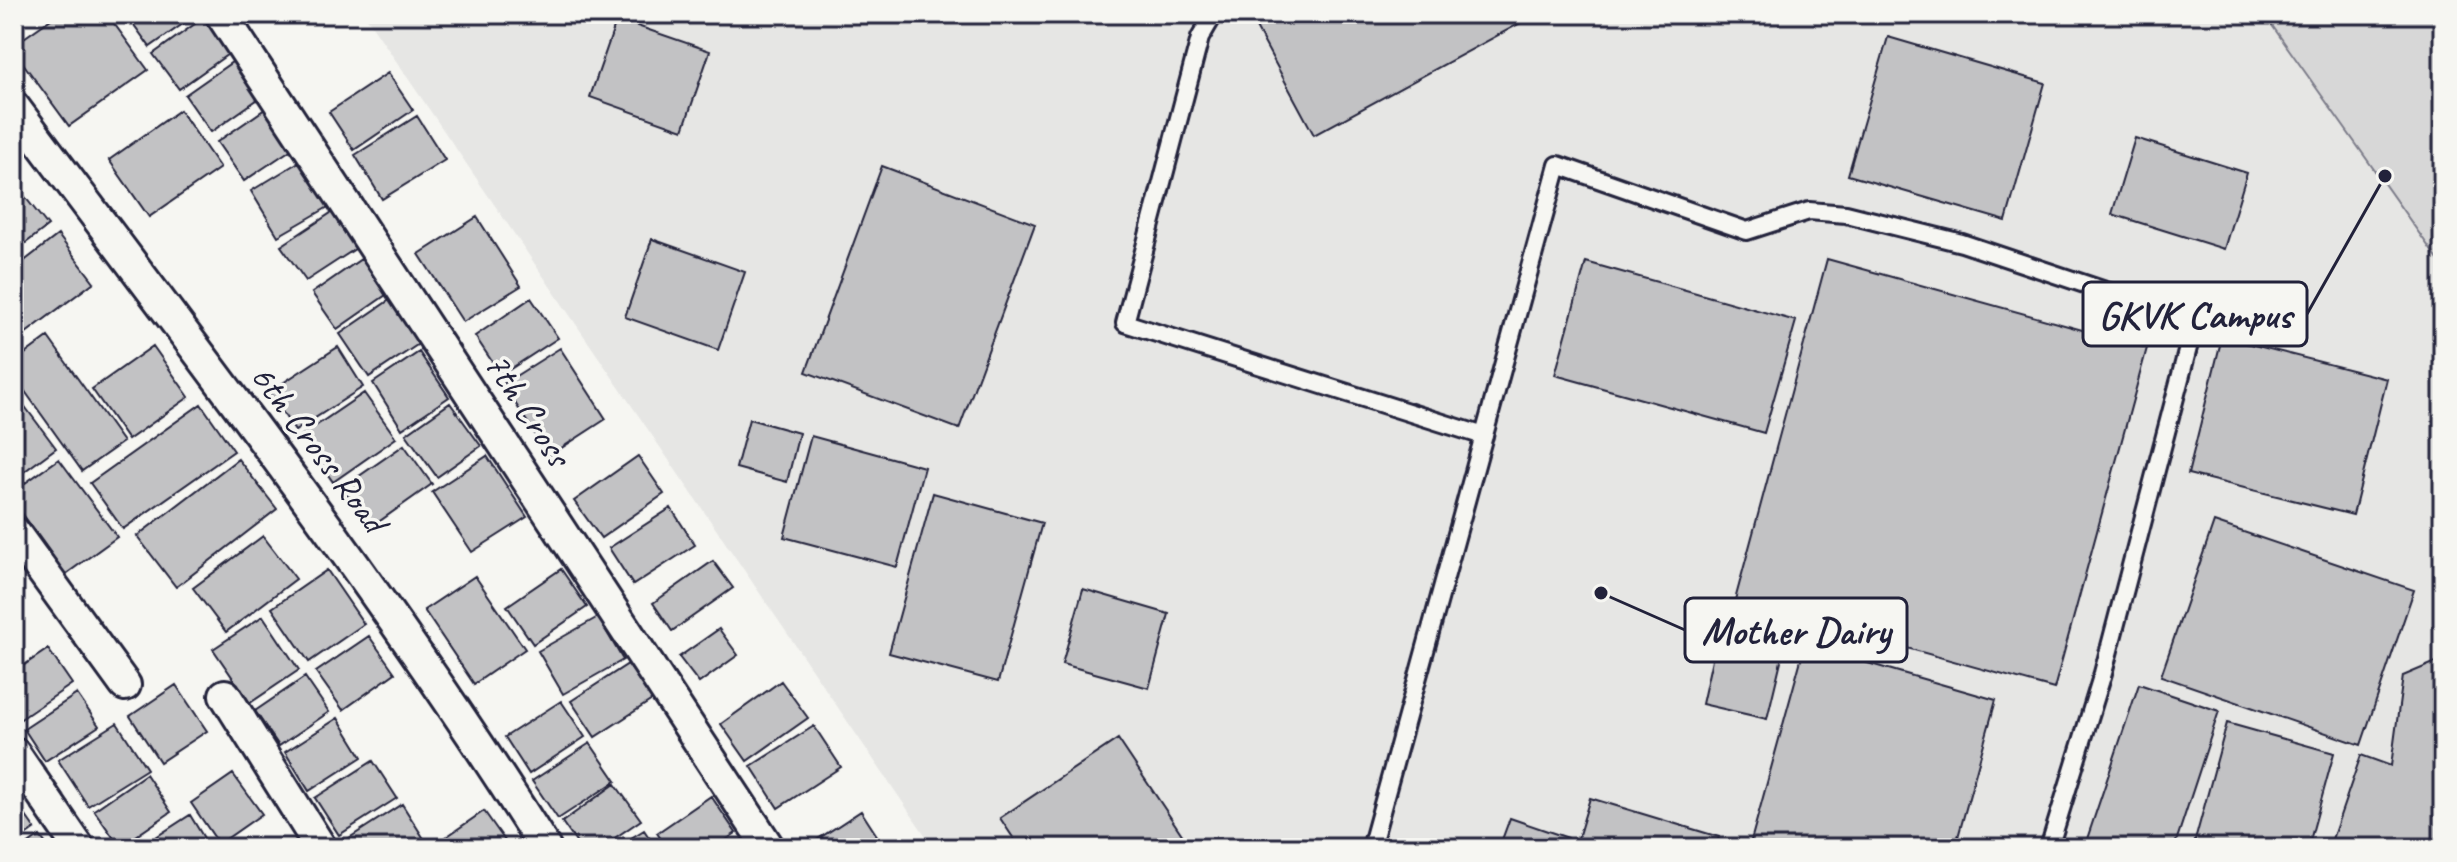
<svg xmlns="http://www.w3.org/2000/svg" width="2457" height="862" viewBox="0 0 2457 862" font-family="Caveat,sans-serif">
  <rect width="100%" height="100%" fill="#f6f6f2"/>
  <filter id="ink" filterUnits="userSpaceOnUse"><feTurbulence type="fractalNoise" baseFrequency=".0125" numOctaves="2"/><feDisplacementMap in="SourceGraphic" scale="16" xChannelSelector="R" yChannelSelector="G"/><feConvolveMatrix kernelMatrix="1 2 1 2 8 2 1 2 1" color-interpolation-filters="sRGB"/></filter>
  <g filter="url(#ink)">
    <!-- built -->
    <path fill="#e6e6e4" d="M364,14H2443V848H934Z"/>
    <!-- green -->
    <path fill="#d7d7d7" stroke="#7c7c89" stroke-width="2" d="M2264,14H2443V267Z"/>
    <!-- building -->
    <path fill="#c2c2c4" stroke="#22223b" stroke-width="2" d="M58,14H107L148,70L69,126L14,51V45Z
      M126,14H197L150,47Z
      M1269,14H1537L1314,135L1253,22Z
      M206,16L231,52L179,89L153,54Z
      M617,19L710,51L683,130L590,97Z
      M1888,37L2045,83L2006,221L1848,175Z
      M235,60L261,97L211,132L185,95Z
      M388,73L413,110L354,150L329,112Z
      M265,109L292,149L244,181L217,142Z
      M180,110L220,168L149,217L109,160Z
      M417,116L445,160L382,199L355,155Z
      M2135,138L2247,173L2224,249L2112,214Z
      M302,160L330,206L278,236L251,191Z
      M882,166L1035,224L959,429L806,372Z
      M14,183L48,226L14,252Z
      M334,211L358,247L306,281L281,246Z
      M477,217L521,286L463,322L419,254Z
      M58,235L94,282L14,342V269Z
      M652,239L745,272L718,350L625,317Z
      M361,259L386,295L337,329L312,293Z
      M1827,259L2147,348L2054,689L1735,600Z
      M1586,262L1796,321L1764,433L1555,375Z
      M531,298L558,338L501,375L475,336Z
      M391,299L420,343L369,377L340,334Z
      M48,337L123,442L82,471L14,376V362Z
      M2222,337L2387,379L2353,515L2188,474Z
      M153,346L189,397L128,440L92,389Z
      M338,347L363,387L295,431L269,392Z
      M560,348L606,419L549,456L503,384Z
      M419,352L449,397L402,429L373,383Z
      M14,392L56,448L14,479Z
      M364,393L396,438L333,482L301,436Z
      M450,403L481,446L437,477L406,434Z
      M201,404L234,451L123,529L90,483Z
      M749,419L799,433L787,482L736,468Z
      M811,436L924,467L897,567L784,537Z
      M404,445L432,484L370,528L342,488Z
      M487,456L527,517L472,552L432,492Z
      M638,456L664,494L601,538L574,501Z
      M59,459L117,537L66,574L14,502V491Z
      M238,459L277,509L176,587L137,536Z
      M933,493L1042,523L998,682L889,653Z
      M671,508L695,545L633,585L609,548Z
      M2214,522L2414,590L2361,745L2161,676Z
      M263,536L296,579L226,632L193,588Z
      M713,561L733,588L672,631L653,603Z
      M561,569L587,607L533,644L507,606Z
      M327,570L364,624L309,662L272,608Z
      M475,576L525,649L474,684L424,610Z
      M1083,589L1169,614L1149,688L1062,664Z
      M263,616L299,670L250,703L213,649Z
      M598,617L623,660L563,694L538,651Z
      M1719,628L1785,644L1767,719L1702,704Z
      M719,629L738,655L699,683L679,657Z
      M369,636L395,673L343,710L316,672Z
      M1805,645L1996,700L1955,848H1749Z
      M48,649L72,684L15,723L14,672Z
      M2436,662L2443,678V848H2329L2361,755L2391,766L2403,676Z
      M628,664L652,700L595,737L571,701Z
      M305,677L329,712L279,746L255,711Z
      M781,681L808,718L747,761L721,724Z
      M2139,684L2219,711L2174,848H2084Z
      M176,685L207,731L160,762L130,716Z
      M77,694L99,726L45,761L24,729Z
      M561,701L585,737L529,774L505,737Z
      M338,718L362,757L309,791L285,752Z
      M117,723L147,769L88,806L58,760Z
      M2227,723L2334,753L2308,848H2193Z
      M814,726L841,767L778,808L751,766Z
      M1118,739L1191,848H1020L1000,818Z
      M590,743L616,781L558,819L532,781Z
      M373,761L397,798L339,835L315,798Z
      M146,774L171,812L120,847L94,810Z
      M233,774L262,814L219,844L191,803Z
      M615,784L641,820L600,848H580L562,822Z
      M711,796L736,833L714,848H667L657,833Z
      M1590,798L1719,837L1716,848H1575Z
      M14,799L35,829L14,844Z
      M402,804L426,842L417,848H351L346,840Z
      M484,811L508,845L504,848H434L433,846Z
      M861,811L885,848H807L806,847Z
      M190,815L210,848H139Z
      M1510,818L1568,838L1565,848H1499Z
      M644,830L656,848H615Z
      M40,836L49,848H23Z"/>
    <g fill="none" stroke-linecap="round" stroke-linejoin="round">
      <!-- service casing -->
      <g stroke="#22223b" stroke-width="22">
        <path id="service" d="M1214,14L1200,38L1125,323L1484,436
          M1371,848L1558,165L1747,231L1809,211L1846,214L1962,243L2195,321L2103,673L2049,848"/>
      </g>
      <!-- minor casing -->
      <g stroke="#22223b" stroke-width="36">
        <path id="minor" d="M221,14L769,848
          M14,107C196,350 383,590 545,848
          M14,532L125,685
          M225,695L321,848
          M14,753L79,848"/>
      </g>
      <!-- service -->
      <use href="#service" stroke="#f6f6f2" stroke-width="16"/>
      <!-- minor -->
      <use href="#minor" stroke="#f6f6f2" stroke-width="30"/>
    </g>
  </g>
  <g text-anchor="middle" dominant-baseline="central" stroke-width="7" stroke-linejoin="round" paint-order="stroke">
    <!-- street labels -->
    <g font-size="38" fill="#22223b" stroke="#f6f6f2">
      <text transform="translate(528 409) rotate(57)">7th Cross</text>
      <text transform="translate(319 448) rotate(53)">6th Cross Road</text>
    </g>
  </g>
  <!-- callouts -->
  <path fill="none" stroke="#22223b" stroke-width="3" d="M2385 176L2307 314M1601 593L1685 630"/>
  <g fill="#22223b" stroke="#f6f6f2" stroke-width="3">
    <circle cx="2385" cy="176" r="8"/>
    <circle cx="1601" cy="593" r="8"/>
  </g>
  <g fill="#f6f6f2" stroke="#22223b" stroke-width="3">
    <rect x="2083" y="282" width="224" height="64" rx="8"/>
    <rect x="1685" y="598" width="222" height="64" rx="8"/>
  </g>
  <g font-size="40" text-anchor="middle" font-weight="bold" fill="#22223b">
    <text x="2195" y="328">GKVK Campus</text>
    <text x="1796" y="644">Mother Dairy</text>
  </g>
  <!-- margin -->
  <rect width="2457" height="862" fill="none" stroke="#f6f6f2" stroke-width="48"/>
  <rect x="24" y="24" width="2409" height="814" fill="none" stroke="#22223b" stroke-width="3" filter="url(#ink)"/>
</svg>
